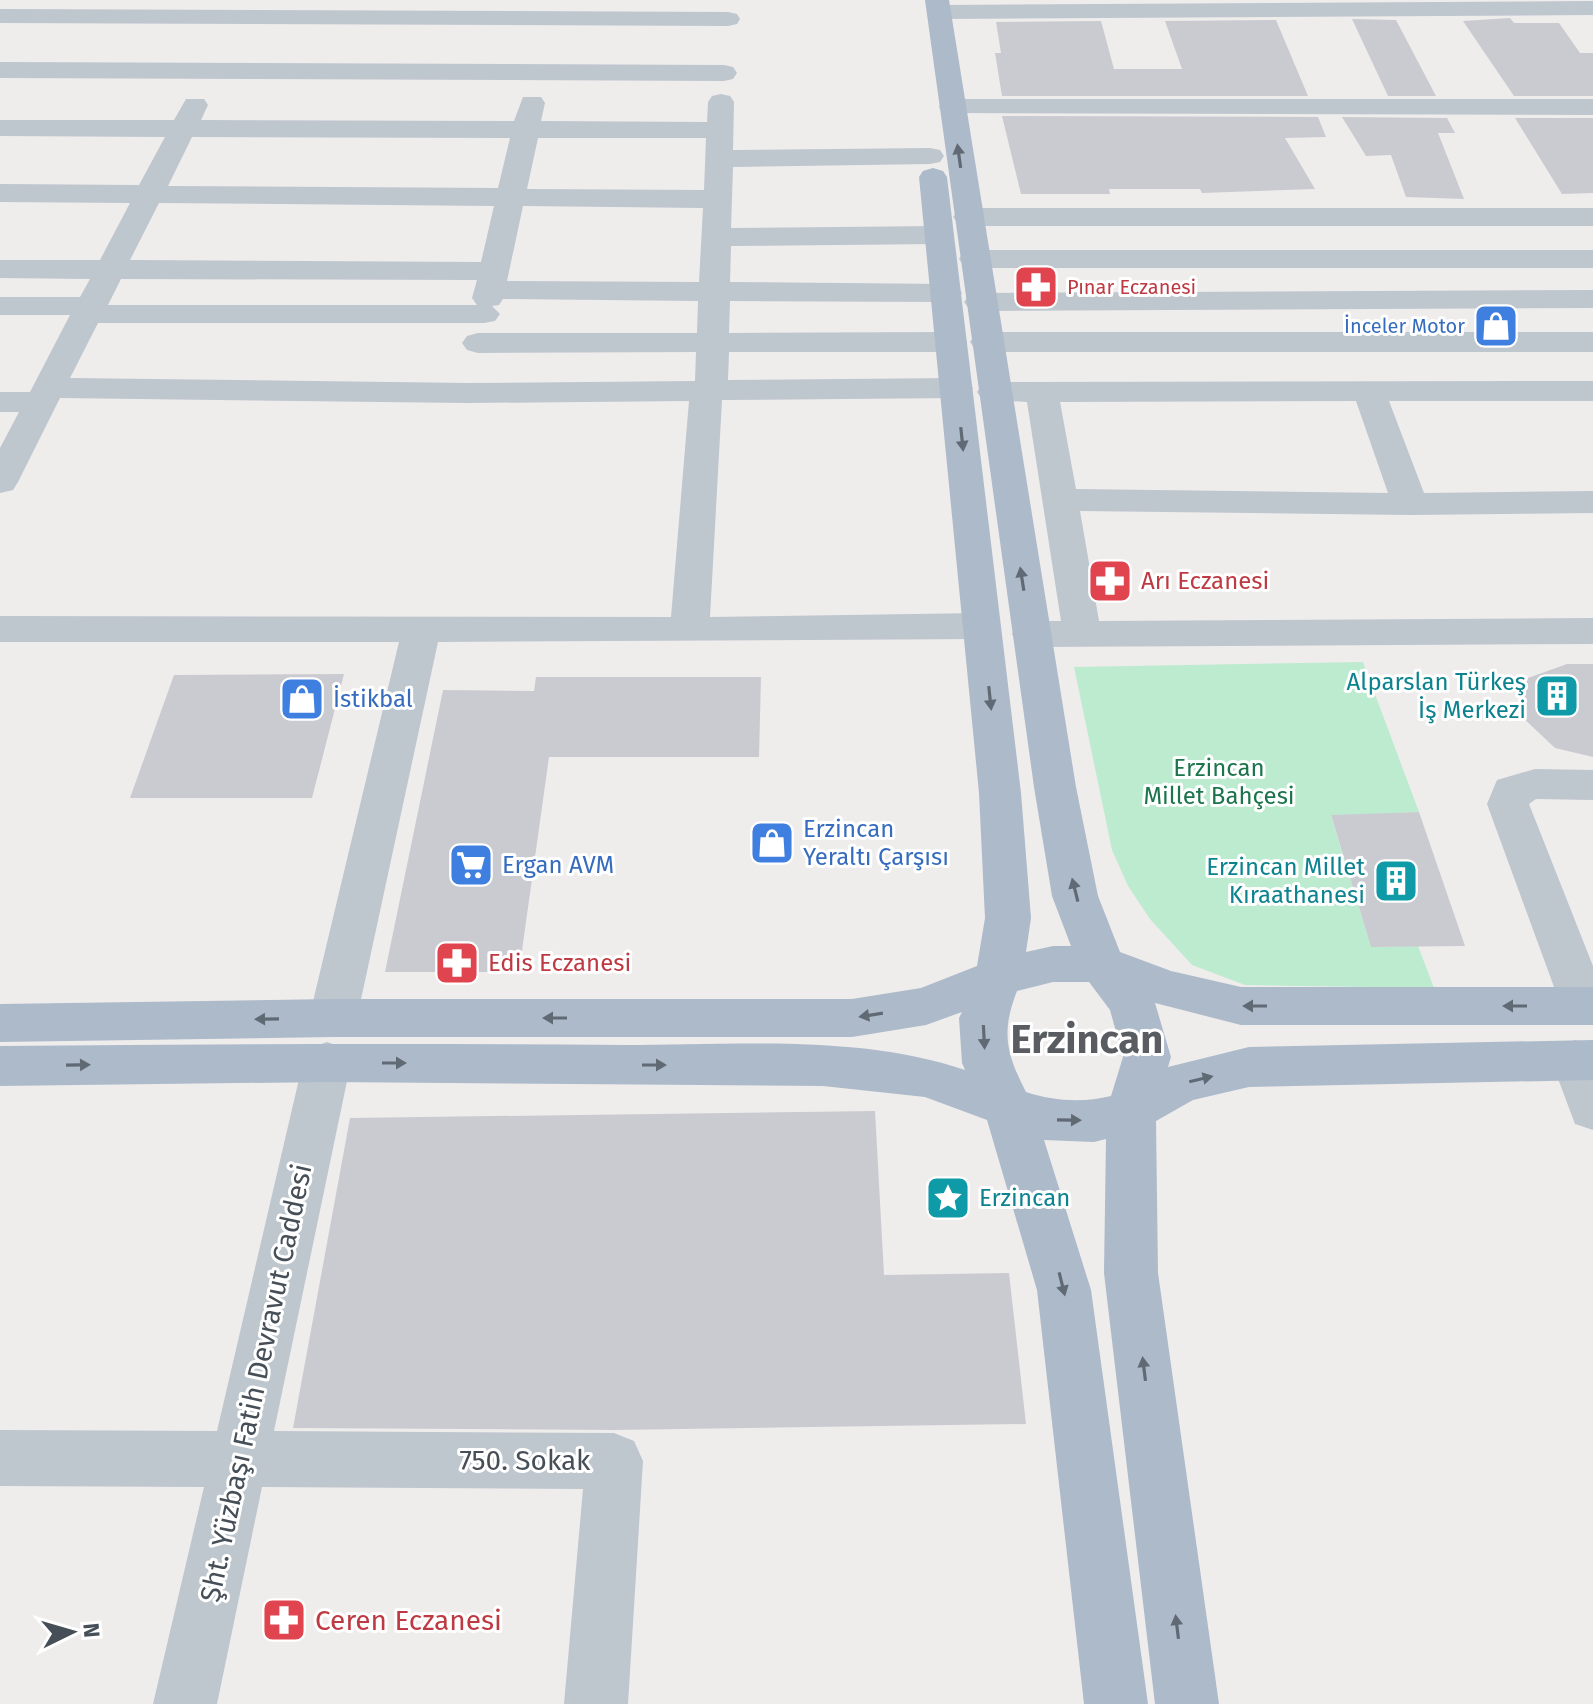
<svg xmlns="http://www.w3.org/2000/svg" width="1593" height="1704" viewBox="0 0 1593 1704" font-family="'Fira Sans',sans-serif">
  <rect width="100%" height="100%" fill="#efecec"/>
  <!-- green -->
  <path fill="#bcebd0" d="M1363,662L1419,812L1331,816L1371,947L1418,946L1434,988L1245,985L1192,965L1150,919L1128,886L1112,850L1074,667Z"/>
  <!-- building -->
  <path fill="#cacbd1" d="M1510,18L1514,23H1559L1580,53H1593V96H1514L1463,21Z
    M1352,19L1396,20L1436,96H1388Z
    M1276,20L1308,96H1002L995,53H1001L996,22L1101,21L1114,69H1182L1165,21Z
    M1002,116L1318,117L1326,137L1285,138L1315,189L1202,193L1200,189H1109L1110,194H1021Z
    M1342,117L1447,118L1455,133H1438L1464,199L1406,197L1391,155L1366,156Z
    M1515,118H1593V193L1562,194Z
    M1567,664H1593V757L1555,748L1518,713L1525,679Z
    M344,674L312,798H130L174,675Z
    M536,677H761L759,757H549L519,972H385L443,690L534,691Z
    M1419,812L1465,946L1371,947L1331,815Z
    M875,1111L884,1275L1009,1273L1026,1424L615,1430L293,1428L350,1118Z"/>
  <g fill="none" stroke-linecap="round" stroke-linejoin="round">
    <!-- minor -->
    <path fill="#bec6ce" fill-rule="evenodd" d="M1593,1V15L939,19L930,17L927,12L930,7L939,5Z
      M0,9L728,12L737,14L740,19L737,24L728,26L0,23Z
      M0,62L724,65L733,67L737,73L733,79L724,81L0,78Z
      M721,94L730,96L734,102L733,150L930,148L940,150L944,156L940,162L930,164L733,167L731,228L939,226L950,229L954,235L950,241L939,244L731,246L730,282L946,284L957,286L962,293L957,300L946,302L730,301L729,333L951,332L962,335L967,342L962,349L951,352H729L728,380L956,378L968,381L973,388L968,395L956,398L722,400L710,617L982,613L996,617L1001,626L996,635L982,639L438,642L357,1018L350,1031L333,1037L316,1031L309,1018L399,642H0V616L671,617L689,401L468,403L60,398L18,482L13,490L0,493V448L19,412H0V392H30L70,315H0V297H80L90,279L0,278V260H100L130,203L0,202V184L139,185L165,137L0,136V120H174L186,99H204L208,105L201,120L514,121L523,97H541L545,103L541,121L707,122L708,102L712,96ZM192,137L510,138L498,188L168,186ZM538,138H706L704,190L527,189ZM159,203L494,206L481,262L130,260ZM523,206L703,208L699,282L507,281ZM121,279L477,280L472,298L477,305H108ZM503,299L698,301L697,333H478L467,336L462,343L467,350L478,353L696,352L695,381L468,383L70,378L98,323H484L495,321L500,314L492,306L499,305Z
      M952,99H1593V115L942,113L939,107L942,101Z
      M968,208H1593V226H968L958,223L953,217L958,211Z
      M974,250H1593V268H974L963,265L959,259L963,253Z
      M1593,290V308L980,311L969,309L964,302L969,295L980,293Z
      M986,332H1593V352H986L975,349L970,342L975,335Z
      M1593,381V401H1389L1424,493L1593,491V513L1410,515L1080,511L1099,621L1593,618V644L1031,647L1017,643L1012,634L1017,625L1031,621H1061L1027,402L982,399L977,392L982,385L994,382ZM1356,401L1388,493L1076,489L1060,402Z
      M1535,769L1593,770V800L1536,799L1529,804L1593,966V1022L1585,1025L1568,1019L1561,1006L1487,804L1497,780Z
      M1575,1040L1593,1047V1130L1575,1124L1551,1060L1558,1046Z
      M327,1042L344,1048L351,1062L274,1431L614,1433L634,1441L643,1461L628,1704H564L583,1489L262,1487L217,1704H153L204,1487L0,1486V1430L217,1431L303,1062L310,1048Z"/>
    <!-- major -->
    <path fill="#adbaca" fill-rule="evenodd" d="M925,0H949L1076,787L1098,896L1120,952L1171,971L1241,987H1593V1025H1241L1155,1003L1171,1057L1168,1067L1249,1047L1593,1040V1080L1249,1087L1193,1100L1156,1121L1158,1273L1219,1704H1155L1104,1273L1106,1139L1094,1142L1044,1140L1091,1290L1148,1704H1084L1037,1290L987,1120L925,1097L823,1086L327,1082L0,1086V1046C208,1044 415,1043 623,1045C733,1045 861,1034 965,1070L962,1063L959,1018L962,1012L926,1025L852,1037H333L0,1042V1004L333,999H852L921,988L977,966L985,918L979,793L919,177L923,171L933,168L943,171L947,177L1021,793L1031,918L1026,952L1053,946H1071L1052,896L1034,787ZM1053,982H1089L1110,1010L1123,1057L1111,1096C1083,1103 1053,1101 1026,1092C1006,1053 1001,1032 1017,991Z"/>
  </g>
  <!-- one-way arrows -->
  <defs><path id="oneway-solid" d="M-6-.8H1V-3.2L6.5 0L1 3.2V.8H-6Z" transform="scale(2)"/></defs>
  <g fill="#606a74">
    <use href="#oneway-solid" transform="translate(959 156) rotate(-98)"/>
    <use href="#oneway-solid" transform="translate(962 439) rotate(84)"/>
    <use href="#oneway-solid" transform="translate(1022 579) rotate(-99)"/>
    <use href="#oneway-solid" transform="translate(990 698) rotate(84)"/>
    <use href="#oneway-solid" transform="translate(1075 890) rotate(-104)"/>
    <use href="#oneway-solid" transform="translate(1255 1006) rotate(-180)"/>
    <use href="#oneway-solid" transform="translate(1515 1006) rotate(-180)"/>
    <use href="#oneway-solid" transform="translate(871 1015) rotate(171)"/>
    <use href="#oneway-solid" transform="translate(555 1018) rotate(180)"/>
    <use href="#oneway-solid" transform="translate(267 1019) rotate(179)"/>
    <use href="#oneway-solid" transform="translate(984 1037) rotate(87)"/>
    <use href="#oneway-solid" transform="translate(394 1063)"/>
    <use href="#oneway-solid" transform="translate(78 1065) rotate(-1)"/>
    <use href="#oneway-solid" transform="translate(654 1065)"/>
    <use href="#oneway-solid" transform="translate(1201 1079) rotate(-13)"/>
    <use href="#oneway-solid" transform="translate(1069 1120) rotate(1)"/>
    <use href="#oneway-solid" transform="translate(1062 1284) rotate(76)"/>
    <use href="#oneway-solid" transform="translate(1144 1369) rotate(-97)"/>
    <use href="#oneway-solid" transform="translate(1177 1627) rotate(-97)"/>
  </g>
  <!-- icons -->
  <defs>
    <g id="pharmacy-square" transform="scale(2.3)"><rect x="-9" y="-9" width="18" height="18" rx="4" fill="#e0444e" stroke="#fff"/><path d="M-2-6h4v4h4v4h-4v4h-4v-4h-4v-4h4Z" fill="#fff"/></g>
    <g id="shop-square" transform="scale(2.3)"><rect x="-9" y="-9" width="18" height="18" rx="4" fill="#3f7fe0" stroke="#fff"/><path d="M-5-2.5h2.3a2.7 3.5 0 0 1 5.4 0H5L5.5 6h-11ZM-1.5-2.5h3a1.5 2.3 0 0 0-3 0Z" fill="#fff"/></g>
    <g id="building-square" transform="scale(2.3)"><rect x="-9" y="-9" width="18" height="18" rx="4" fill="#0f9aa8" stroke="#fff"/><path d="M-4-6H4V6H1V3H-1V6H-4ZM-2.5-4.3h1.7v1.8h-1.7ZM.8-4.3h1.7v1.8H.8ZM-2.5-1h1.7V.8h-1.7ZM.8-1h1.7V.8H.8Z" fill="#fff"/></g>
    <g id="supermarket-square" transform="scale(2.3)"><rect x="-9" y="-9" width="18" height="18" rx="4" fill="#3f7fe0" stroke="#fff"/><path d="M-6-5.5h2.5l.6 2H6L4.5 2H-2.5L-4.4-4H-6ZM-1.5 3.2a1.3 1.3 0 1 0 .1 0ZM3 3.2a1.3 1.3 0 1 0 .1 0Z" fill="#fff"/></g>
    <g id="sight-square" transform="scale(2.3)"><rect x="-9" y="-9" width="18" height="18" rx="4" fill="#0f9aa8" stroke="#fff"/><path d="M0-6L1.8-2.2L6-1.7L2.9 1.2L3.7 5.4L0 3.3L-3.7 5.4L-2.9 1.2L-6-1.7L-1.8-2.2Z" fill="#fff"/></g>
  </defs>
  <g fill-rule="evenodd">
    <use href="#pharmacy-square" x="1036" y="287"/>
    <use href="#shop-square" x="1496" y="326"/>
    <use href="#pharmacy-square" x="1110" y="581"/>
    <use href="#building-square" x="1557" y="696"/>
    <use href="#shop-square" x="302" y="699"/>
    <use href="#shop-square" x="772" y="843"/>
    <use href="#supermarket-square" x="471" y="865"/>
    <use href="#building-square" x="1396" y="881"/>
    <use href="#pharmacy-square" x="457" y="963"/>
    <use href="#sight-square" x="948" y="1198"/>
    <use href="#pharmacy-square" x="284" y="1620"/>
  </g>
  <g text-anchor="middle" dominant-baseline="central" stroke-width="6" stroke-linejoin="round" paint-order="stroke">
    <!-- far-health labels -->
    <g font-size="20" fill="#be3a42" stroke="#fff" text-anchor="start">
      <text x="1067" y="287">Pınar Eczanesi</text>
    </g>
    <!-- far-shop labels -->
    <g font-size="20" fill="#366cbe" stroke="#fff" text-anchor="end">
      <text x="1465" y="326">İnceler Motor</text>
    </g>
    <!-- health labels -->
    <g font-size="24" fill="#be3a42" stroke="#fff" text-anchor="start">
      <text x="1141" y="581">Arı Eczanesi</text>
      <text x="488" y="963">Edis Eczanesi</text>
    </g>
    <!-- culture labels -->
    <g font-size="24" fill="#0d838f" stroke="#fff" text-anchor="end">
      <text x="1526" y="682">Alparslan Türkeş<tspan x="1526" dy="28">İş Merkezi</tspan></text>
      <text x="1365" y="867">Erzincan Millet<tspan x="1365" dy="28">Kıraathanesi</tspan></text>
      <text x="979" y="1198" text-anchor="start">Erzincan</text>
    </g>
    <!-- shop labels -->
    <g font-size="24" fill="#366cbe" stroke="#fff" text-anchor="start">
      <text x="333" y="699">İstikbal</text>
      <text x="803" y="829">Erzincan<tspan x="803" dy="28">Yeraltı Çarşısı</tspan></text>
      <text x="502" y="865">Ergan AVM</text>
    </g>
    <!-- park labels -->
    <g font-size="24" fill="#1c744b" stroke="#fff">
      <text x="1219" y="768">Erzincan<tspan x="1219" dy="28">Millet Bahçesi</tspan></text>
    </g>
    <!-- near-street labels -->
    <g font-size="28" fill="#464f58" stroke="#fff">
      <text transform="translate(256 1383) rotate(-78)">Şht. Yüzbaşı Fatih Devravut Caddesi</text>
      <text x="525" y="1460">750. Sokak</text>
    </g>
    <!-- near-health labels -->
    <g font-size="28" fill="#be3a42" stroke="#fff" text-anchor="start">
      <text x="315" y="1620">Ceren Eczanesi</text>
    </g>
    <!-- town labels -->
    <g font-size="40" font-weight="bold" fill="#595c60" stroke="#fff">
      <text x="1087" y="1040">Erzincan</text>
    </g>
  </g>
  <!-- north arrow -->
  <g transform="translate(72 1632) rotate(85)" stroke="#ffffff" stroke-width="6" paint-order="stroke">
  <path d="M0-6L14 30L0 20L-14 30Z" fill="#464f58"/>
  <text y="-12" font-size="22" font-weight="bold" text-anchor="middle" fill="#464f58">N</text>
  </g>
</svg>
